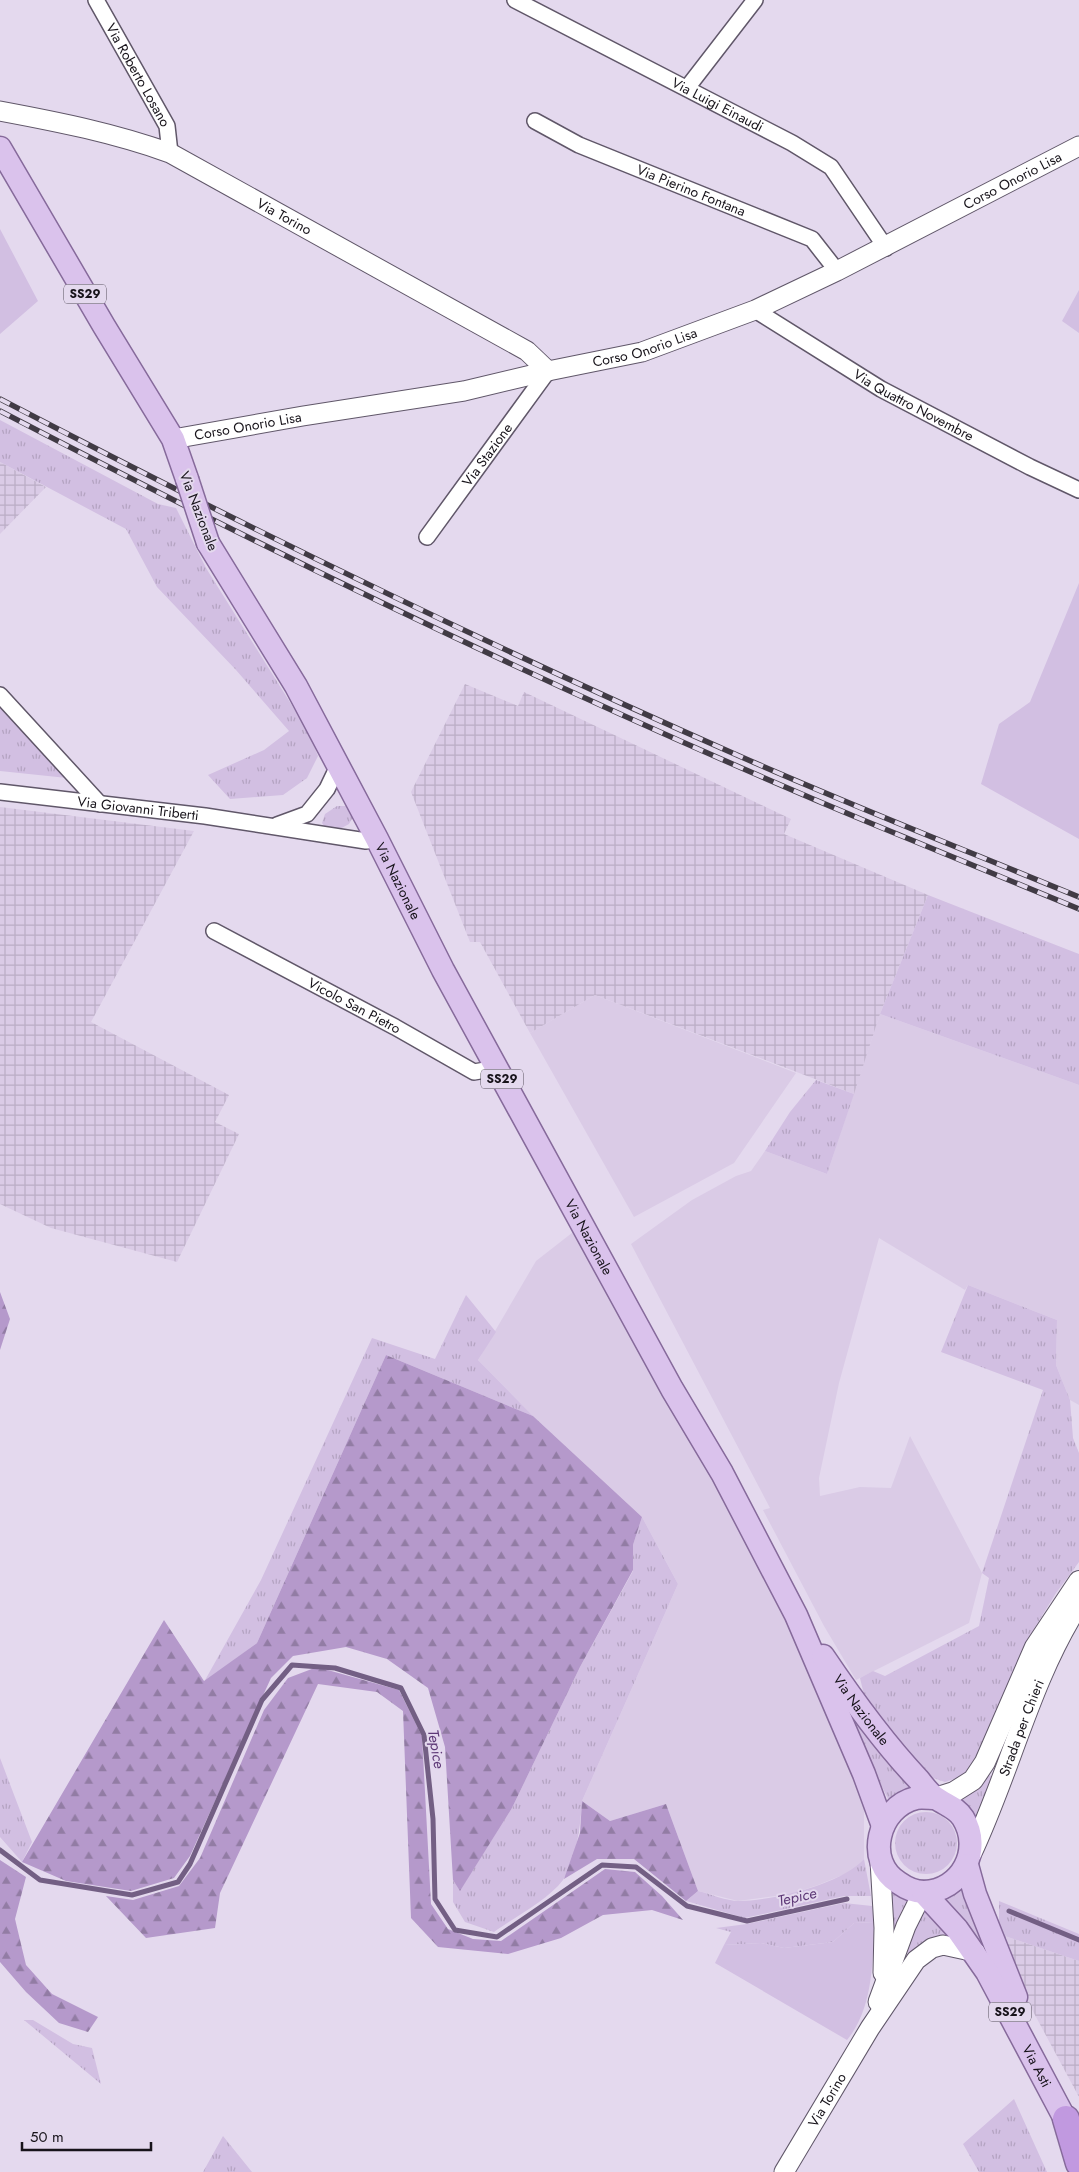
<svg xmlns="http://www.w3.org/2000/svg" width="1079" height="2172" viewBox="0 0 1079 2172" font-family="Jost,sans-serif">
  <defs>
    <pattern id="industrial-grid" width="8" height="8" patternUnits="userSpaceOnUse" patternTransform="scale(1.25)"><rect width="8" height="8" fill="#dacbe6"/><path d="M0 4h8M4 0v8" fill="none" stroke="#baadc5"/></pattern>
    <pattern id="grass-tufts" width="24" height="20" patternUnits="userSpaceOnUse" patternTransform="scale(1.25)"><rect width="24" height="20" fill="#d2bfe2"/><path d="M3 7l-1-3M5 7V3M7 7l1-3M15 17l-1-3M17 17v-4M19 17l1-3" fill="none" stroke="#b4a3c1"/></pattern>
    <pattern id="forest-firs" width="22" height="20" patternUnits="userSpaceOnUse" patternTransform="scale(1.25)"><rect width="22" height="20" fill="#b599cb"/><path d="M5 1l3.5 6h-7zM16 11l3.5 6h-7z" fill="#927ca4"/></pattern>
  </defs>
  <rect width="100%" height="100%" fill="#e4d9ee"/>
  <!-- built -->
  <path fill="#dacbe6" d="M595,995L796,1073L734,1163L634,1217L530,1033Z
    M880,1014L1079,1085V1405L1070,1400L1056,1365L1057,1320L968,1285L965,1290L879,1238L839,1383L819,1478L820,1496L860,1487L891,1488L910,1436L982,1573L969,1623L856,1680L824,1626L763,1510L770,1508L631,1244L692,1200L736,1176L751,1171L765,1151L827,1174Z
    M577,1229L771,1580L812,1682L864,1795V1859L855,1870L818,1885L791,1894L738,1901L698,1891L666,1804L610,1821L582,1801L678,1584L642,1517L533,1416L478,1360L536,1261Z"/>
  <!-- industrial -->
  <path fill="url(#industrial-grid)" d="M0,462L46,487L0,534Z
    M465,684L518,706L524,692L791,819L784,834L928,895L880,1014L854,1094L595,995L530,1033L480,942H470L411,792Z
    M0,807L194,831L91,1022L229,1095L215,1122L239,1134L177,1262L51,1228L0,1204Z
    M999,1934L1079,1961V2097L1021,1989Z"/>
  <!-- grass -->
  <path fill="url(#grass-tufts)" d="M0,420L158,504L176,508L206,568L308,731L318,756L307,778L283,795L230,799L208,775L264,750L289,731L236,670L157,587L126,529L0,462Z
    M0,701L67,778L0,771Z
    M337,806H347L353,817L349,824L338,830L324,826L322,823L325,814Z
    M928,895L1079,954V1085L880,1014Z
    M816,1080L854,1094L827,1174L765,1151L790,1112Z
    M968,1285L1057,1320L1056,1365L1070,1400L1073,1438L1079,1453V1562L1056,1593L1027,1640L979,1751L963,1776L945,1782L930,1777L865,1699L860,1678L873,1671L885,1676L979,1626L989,1578L982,1573L1043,1390L941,1352Z
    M466,1295L496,1332L478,1360L533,1416L386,1355L257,1643L204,1682L261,1580L372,1338L435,1359Z
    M642,1517L678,1584L582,1801C581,1823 576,1862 563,1880C548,1900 515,1917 494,1932L465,1922L453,1902V1880L460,1890L512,1808L580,1667L633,1571V1545Z
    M850,1715L854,1717L910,1787L888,1799L851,1723Z
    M0,1758L32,1842L22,1862L0,1837Z
    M988,1775L991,1776V1781L976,1822L961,1799Z
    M895 1843a31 31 0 1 1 62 0a31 31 0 1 1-62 0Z
    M864,1859L871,1896H844L745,1918L686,1901L698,1891C711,1894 726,1901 739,1901C772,1901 842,1884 864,1859Z
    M962,1884L988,1951L983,1955L940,1898Z
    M891,1886L911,1899L902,1910L893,1935Z
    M999,1901L1079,1934V1961L999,1934Z
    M844,1903L872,1906L874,1922L854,1923L833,1942L784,1948L761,1943L724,1945L731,1932L716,1928L747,1924Z
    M923,1907L951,1939L919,1947L908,1953V1941Z
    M24,2020H33L73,2044L92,2048L101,2084Z
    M1014,2099L1047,2172H979L963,2144Z
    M223,2136L252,2172H203Z"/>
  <!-- forest -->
  <path fill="url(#forest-firs)" d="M0,1292L10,1319L0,1350Z
    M386,1355L533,1416L642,1517L633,1545V1570L580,1667L512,1808L460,1891L453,1880L445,1747L428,1688L387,1659L346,1647L293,1656L271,1678L190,1856L174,1878L131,1891L66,1881L22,1862L164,1620L204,1681L257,1643Z
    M317,1667L399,1690L422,1736L431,1904L448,1929L473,1939L501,1941L605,1869L635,1872L662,1896L683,1920L652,1910L603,1915L561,1938L508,1954L438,1947L411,1918L403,1711L377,1692L318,1684L220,1893L215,1928L146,1938L106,1896L133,1900L179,1886L200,1858L264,1710L288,1678Z
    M582,1801L610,1821L666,1804L698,1891L686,1901L634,1859H597L564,1879L580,1833Z
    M0,1860L26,1877L15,1919L26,1965L52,1994L98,2017L88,2032L59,2023L26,1992L0,1962Z"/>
  <!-- green -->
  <path fill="#d2bfe2" d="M0,229L38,301L0,334Z
    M1079,290V333L1062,321Z
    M1079,583V839L981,784L999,724L1030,702Z
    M874,1922C873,1961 873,2009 847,2040L715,1963L724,1945L761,1943L784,1948L833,1942L854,1923Z"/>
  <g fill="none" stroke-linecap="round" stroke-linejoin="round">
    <!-- stream -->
    <path stroke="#735f84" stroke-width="5" d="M0,1850L40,1880L132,1895L178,1882L190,1864L262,1700L292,1665L335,1668L401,1688L424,1735L433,1819L435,1899L455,1930L497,1937L602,1865L636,1867L687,1906L747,1921L847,1899
      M1009,1911L1079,1940"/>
    <!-- minor casing -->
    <g stroke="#605769" stroke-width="18">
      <g id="minor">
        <path id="s1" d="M96,0L167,126L170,153"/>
        <path id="s2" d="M515,0L792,143L831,167L886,248"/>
        <path d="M687,88L755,0"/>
        <path id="s3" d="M535,121L579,145L812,239L837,271"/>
        <path id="s4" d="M755,310L881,389L1030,467L1079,490"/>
        <path id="s5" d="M427,537L548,371"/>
        <path d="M0,695L100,804"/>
        <path id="s6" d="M0,792L205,816L366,841L377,839"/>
        <path d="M277,825L307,814L327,789L338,766"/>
        <path id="s7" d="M214,931L395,1027L474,1072L497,1068"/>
      </g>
    </g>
    <!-- tertiary casing -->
    <g stroke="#605769" stroke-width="21">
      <g id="tertiary">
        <path id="s8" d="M0,111C59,122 114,133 170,153L527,351L548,371"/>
        <path id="s9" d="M173,439L303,416L464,391L548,371L642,352L755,310L837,271L1079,146"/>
        <path d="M880,1861L884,1928L883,1973"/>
        <path d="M878,2002L906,1926L923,1892"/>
        <path id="s10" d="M784,2172L870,2028L916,1960L932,1948L943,1945L975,1952"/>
      </g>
    </g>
    <!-- secondary casing -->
    <g stroke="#605769" stroke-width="22">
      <g id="secondary">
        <path d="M935,1798L954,1792L973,1780L985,1762L1035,1647L1079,1581"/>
        <path id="s11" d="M971,1854C1010,1772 1030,1680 1079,1604"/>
      </g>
    </g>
    <!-- primary casing -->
    <g stroke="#866a9b" stroke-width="25">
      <g id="primary">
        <path d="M0,148L104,326L173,439L187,479"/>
        <path id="s12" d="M208,543L296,686L377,839L443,970L672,1389L722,1473L796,1615L864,1774L883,1826"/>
        <path id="s13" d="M823,1656C852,1699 882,1741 918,1779C923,1785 929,1794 936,1798C946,1805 957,1808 963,1818C983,1850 961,1891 924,1892C915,1892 906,1888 899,1883C864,1862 878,1807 916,1798C921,1797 929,1798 935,1798"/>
        <path d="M967,1865L975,1894L1016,1997"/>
        <path id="s14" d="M923,1892L957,1929L987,1972L1073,2134"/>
      </g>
    </g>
    <!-- motorway casing -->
    <g stroke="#866a9b" stroke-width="29">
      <path id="motorway" d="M1066,2119L1079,2163"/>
    </g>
    <!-- minor -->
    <use href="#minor" stroke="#fff" stroke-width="15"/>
    <!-- tertiary -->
    <use href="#tertiary" stroke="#fff" stroke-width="19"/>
    <!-- secondary -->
    <use href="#secondary" stroke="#fff" stroke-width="20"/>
    <!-- primary -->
    <use href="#primary" stroke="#dac2ec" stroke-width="22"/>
    <!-- motorway -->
    <use href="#motorway" stroke="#c199e0" stroke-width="26"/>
    <!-- rail casing -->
    <g stroke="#413b45" stroke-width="5.5">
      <path id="rail" d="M0,399C242,525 487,645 737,755C850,805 965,850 1079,897
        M0,411C282,558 570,697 863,820C935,850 1007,879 1079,909"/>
    </g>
    <!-- rail -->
    <use href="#rail" stroke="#e4d9ee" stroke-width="4" stroke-dasharray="11" stroke-linecap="butt"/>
    <!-- primary-bridge casing -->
    <g stroke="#866a9b" stroke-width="25" stroke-linecap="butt">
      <path id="primary-bridge" d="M187,479L208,543"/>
    </g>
    <!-- primary-bridge -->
    <use href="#primary-bridge" stroke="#dac2ec" stroke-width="22"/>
  </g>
  <g text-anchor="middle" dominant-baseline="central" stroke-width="4" stroke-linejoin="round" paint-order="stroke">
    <!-- shield labels -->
    <g fill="#e4d9ee" stroke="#544e5a" stroke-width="1">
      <rect x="64" y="284.5" width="42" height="19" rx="4"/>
      <rect x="481" y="1069.5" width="42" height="19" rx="4"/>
      <rect x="989" y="2002.5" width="42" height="19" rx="4"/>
    </g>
    <g font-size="12" font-weight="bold" fill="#17131a">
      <text x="85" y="294">SS29</text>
      <text x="502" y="1079">SS29</text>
      <text x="1010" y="2012">SS29</text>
    </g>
    <!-- street labels -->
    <g font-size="14" fill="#17131a" stroke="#e4d9ee">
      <text stroke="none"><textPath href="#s1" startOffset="86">Via Roberto Losano</textPath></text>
      <text stroke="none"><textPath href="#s2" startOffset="228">Via Luigi Einaudi</textPath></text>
      <text stroke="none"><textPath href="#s9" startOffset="886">Corso Onorio Lisa</textPath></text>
      <text stroke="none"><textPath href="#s3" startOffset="171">Via Pierino Fontana</textPath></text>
      <text stroke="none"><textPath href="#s8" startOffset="306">Via Torino</textPath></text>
      <text stroke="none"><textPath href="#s9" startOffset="481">Corso Onorio Lisa</textPath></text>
      <text stroke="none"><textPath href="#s4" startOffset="185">Via Quattro Novembre</textPath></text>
      <text stroke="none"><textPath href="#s9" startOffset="76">Corso Onorio Lisa</textPath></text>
      <text stroke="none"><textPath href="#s5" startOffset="102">Via Stazione</textPath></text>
      <text transform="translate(199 511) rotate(69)">Via Nazionale</text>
      <text stroke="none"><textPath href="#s6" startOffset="139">Via Giovanni Triberti</textPath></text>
      <text stroke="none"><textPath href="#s12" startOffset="388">Via Nazionale</textPath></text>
      <text stroke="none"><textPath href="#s7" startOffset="159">Vicolo San Pietro</textPath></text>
      <text stroke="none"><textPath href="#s12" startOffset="792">Via Nazionale</textPath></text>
      <text stroke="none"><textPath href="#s13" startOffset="66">Via Nazionale</textPath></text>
      <text stroke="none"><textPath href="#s11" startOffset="136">Strada per Chieri</textPath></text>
      <text stroke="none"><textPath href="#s14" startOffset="209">Via Asti</textPath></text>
      <text stroke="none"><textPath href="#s10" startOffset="84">Via Torino</textPath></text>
    </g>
    <!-- water labels -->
    <g font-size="15" font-style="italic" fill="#5e3977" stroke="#e4d9ee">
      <text transform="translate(436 1749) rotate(80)">Tepice</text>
      <text transform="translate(797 1897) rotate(-13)">Tepice</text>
    </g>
  </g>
  <!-- scale -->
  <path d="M22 2142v8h129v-8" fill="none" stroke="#17131a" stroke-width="2.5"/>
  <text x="30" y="2142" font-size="15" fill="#17131a" stroke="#e4d9ee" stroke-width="4" paint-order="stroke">50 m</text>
</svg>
